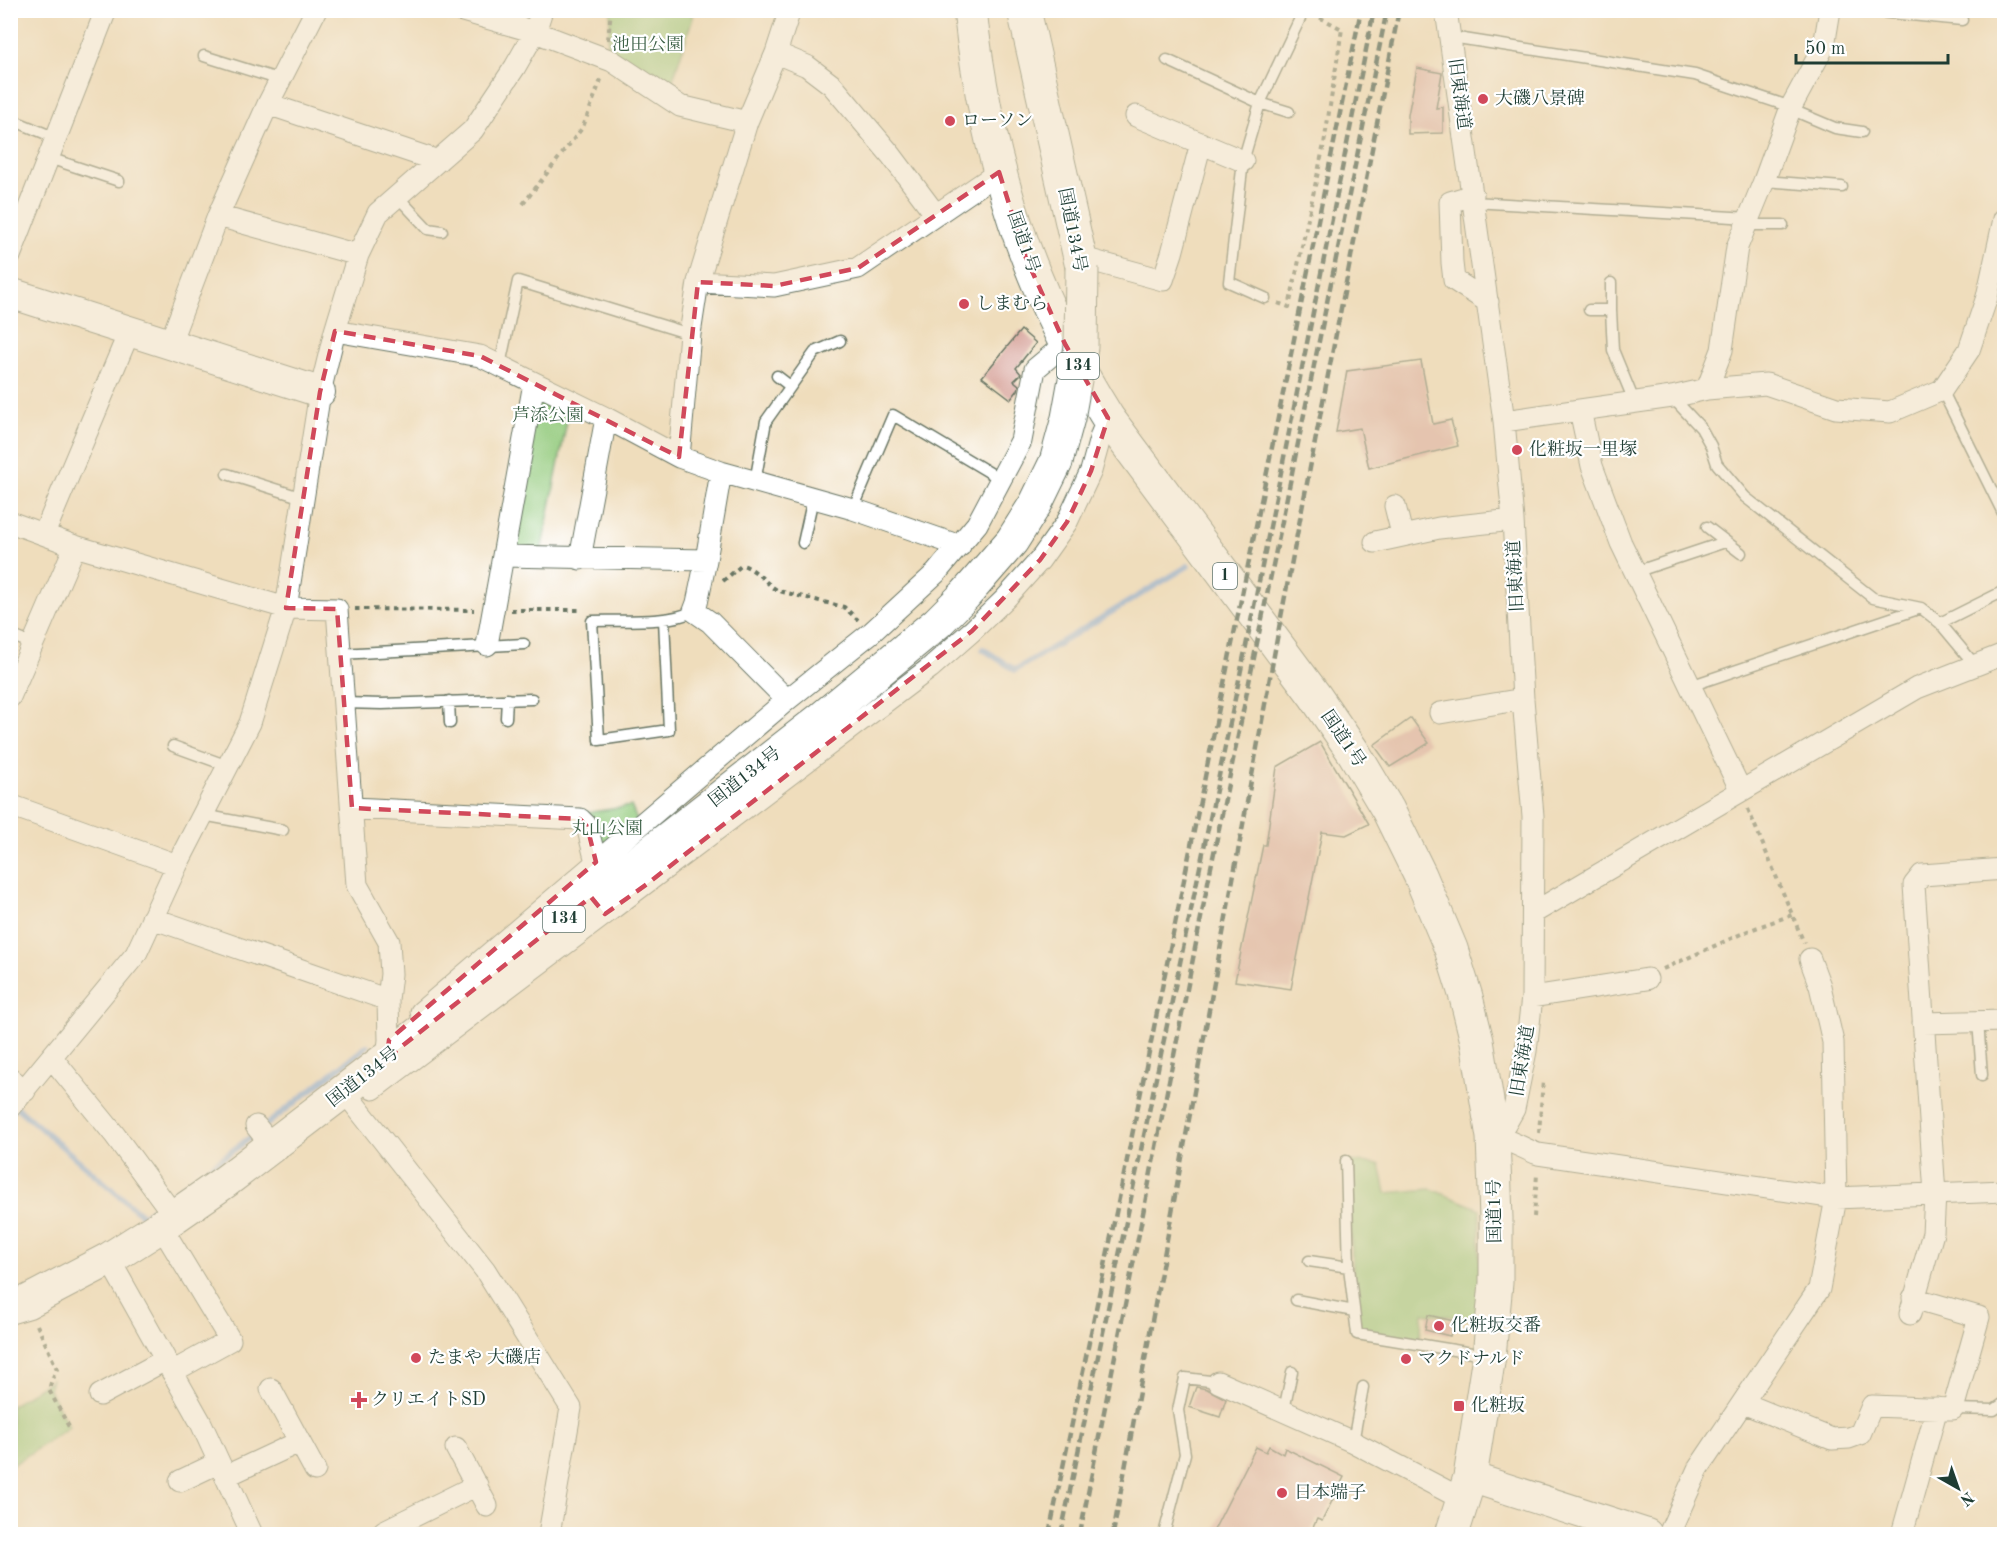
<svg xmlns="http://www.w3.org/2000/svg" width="2015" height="1545" viewBox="0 0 2015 1545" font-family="'Old Standard TT','Noto Serif JP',serif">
  <rect width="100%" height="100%" fill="#fff"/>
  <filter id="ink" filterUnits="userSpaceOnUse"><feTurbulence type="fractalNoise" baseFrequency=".0167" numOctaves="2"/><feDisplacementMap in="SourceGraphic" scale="12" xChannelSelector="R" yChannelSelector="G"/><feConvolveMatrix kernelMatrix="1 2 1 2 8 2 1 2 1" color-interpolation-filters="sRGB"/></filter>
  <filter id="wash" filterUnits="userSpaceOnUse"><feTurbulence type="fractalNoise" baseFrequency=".008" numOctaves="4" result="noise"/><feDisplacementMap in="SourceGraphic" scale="24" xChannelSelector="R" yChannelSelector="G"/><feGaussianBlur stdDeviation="1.35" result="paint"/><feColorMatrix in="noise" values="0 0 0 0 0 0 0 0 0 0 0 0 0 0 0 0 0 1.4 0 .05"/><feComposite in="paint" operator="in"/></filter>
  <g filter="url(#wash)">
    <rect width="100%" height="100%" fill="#efddbc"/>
    <!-- green -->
    <path fill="#94cb7e" stroke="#5a8459" stroke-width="1.5" d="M611,11H692V20L667,98L606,59Z
      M534,383L571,401L540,557L503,556Z
      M631,806L639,825L596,862L585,813Z
      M1346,1161L1380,1164L1386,1193L1431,1189L1480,1209L1479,1288L1476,1320L1423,1313L1419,1345L1357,1334Z
      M52,1379L49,1390L69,1427L11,1466V1406Z"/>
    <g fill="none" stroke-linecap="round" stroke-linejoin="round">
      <!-- stream -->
      <path stroke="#71a0da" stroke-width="6" d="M983,649L1015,670L1188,566
        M15,1106L143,1216L247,1140L367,1046"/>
    </g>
    <g id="blocks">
      <!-- building -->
      <path fill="#d9a79f" d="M1417,68L1442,73L1436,108L1443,107V133L1408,134V115Z
        M1021,330L1036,343L1016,368L1021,374L1014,381L1019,385L1018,390L1011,399L982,377Z
        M1421,361L1433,424L1451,420L1458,446L1369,468L1360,428L1336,432L1347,371Z
        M1411,718L1429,743L1390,767L1374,745Z
        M1320,742L1369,824L1346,835L1322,832L1291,989L1235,981L1263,845H1266L1277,767Z
        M1428,1315L1454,1321L1450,1336L1425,1330Z
        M1196,1387L1207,1389L1226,1399L1220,1417L1189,1407Z
        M1269,1446L1283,1454L1285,1448L1344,1477L1322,1521L1317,1519L1310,1534H1212L1256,1447L1266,1452Z"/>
    </g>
  </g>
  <g filter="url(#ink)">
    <use href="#blocks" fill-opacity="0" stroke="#687564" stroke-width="1.5"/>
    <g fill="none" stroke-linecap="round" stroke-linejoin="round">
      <!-- lane casing -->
      <g stroke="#687564" stroke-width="13">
        <path id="lane" d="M1859,10L1962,20
          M1451,37L1695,75L1791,107
          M204,56L281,80
          M1167,60L1260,103L1289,112
          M1790,109L1835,128L1862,132
          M10,119L56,138
          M49,158L119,181
          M1764,181L1842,187
          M397,196L428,229L442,231
          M1473,202L1750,218
          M1747,225H1783
          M1265,298L1229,282L1243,161L1260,103L1304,10
          M1589,310H1611L1613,350L1634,401
          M1611,310V283
          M500,365L518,281L690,334
          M777,376L790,386
          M1942,390L2004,515
          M1672,397L1701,428L1711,446L1717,464L1745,497L1873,598L1921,608L1940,623L2004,591
          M227,474L303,498
          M755,482L766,421L815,352L840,341
          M853,509L893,415L1002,480
          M1707,527L1741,553
          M803,543L813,498
          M1635,572L1725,542
          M664,619L669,730L599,740L592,621C620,620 670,624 694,611
          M1940,623L1975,665
          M10,635L33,644
          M340,654L524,644
          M1690,686L1921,608
          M449,701L450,723
          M343,703L382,704L532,699
          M506,718L507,699
          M173,746L228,766
          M203,815L283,830
          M1978,1021L1982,1075
          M1346,1161L1349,1267L1357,1334L1484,1355
          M1309,1261L1349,1267
          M1296,1300L1354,1311
          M1953,1409L1994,1410L2004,1403
          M1284,1410L1292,1372
          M1353,1442L1363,1387
          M1164,1534L1185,1454L1178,1410L1185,1378L1218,1382"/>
      </g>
      <!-- street casing -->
      <g stroke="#687564" stroke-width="23">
        <path id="street" d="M459,10L535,32L612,61L680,106L747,122
          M1446,10L1504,421L1513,520L1523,699L1533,816L1532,997L1526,1051L1514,1109L1505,1125L1493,1137
          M776,53L807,66L832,85L891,155L936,215
          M268,104L438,161
          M1136,116L1243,161
          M1473,195L1450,202L1452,263L1454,280L1488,302
          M218,216L358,255
          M10,256L106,10
          M1079,257L1163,280L1172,253L1201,143
          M698,282L774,286L858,268L999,172
          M335,331L480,356L606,418L679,457L721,472L853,509L960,546
          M170,343L218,216L268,104L316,10
          M1707,389L1722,350L1737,247L1764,181L1791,107L1824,46L1830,10
          M1580,410L1672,397L1707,389L1766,384L1836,408L1890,412L1942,390L1969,350L1987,297L2004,219
          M1504,421L1580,410L1592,466L1621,543L1741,791
          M679,457L690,334L698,282L747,122L776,53L790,10
          M721,472L706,560L697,603L694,611L710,622L787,700
          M1395,506L1402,534
          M10,522L75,546L286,608L337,609L357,885L389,942L391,974L388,1000L389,1040L387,1058
          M44,534L130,330
          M1375,542L1439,528L1513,520
          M503,556L706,560
          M580,559L606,418
          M487,645L534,383
          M10,697L75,546
          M1440,713L1523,699
          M10,805L177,865
          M352,808L580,819L587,826L596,862
          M591,897L605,914L930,668L972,631L1005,599L1040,560L1067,522L1091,471L1101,435L1108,418
          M1533,913L1917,688L2004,654
          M152,918L388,1000
          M1532,997L1647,979
          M421,1012L787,700L872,632L936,573L977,524L1021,441L1035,369L1065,344
          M1923,1023L2004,1021
          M52,1058L114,1134L175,1217
          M10,1078L25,1091
          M373,1089L605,914
          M344,1091L485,1270L571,1408L549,1534
          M10,1107L136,954L177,865L250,723L286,608L320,392L335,331L358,255L378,213L473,130L515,67L535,32L542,10
          M256,1126L272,1146
          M1493,1137C1509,1139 1522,1148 1538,1154L1836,1198L1833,1042L1820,986L1810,959
          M161,1226L230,1340L172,1372
          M109,1259L201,1423L252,1534
          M1910,1314L1933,1233L1935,1194L1914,885L1922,875L2004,869
          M1218,1382L1353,1442L1462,1499
          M271,1389L315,1470
          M100,1395L165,1360
          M1743,1403L1832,1439L1849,1438L1860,1434L1872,1406L1953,1409L1979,1317L1913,1298
          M456,1448L487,1506
          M226,1476L299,1442
          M180,1481L218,1463
          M384,1531L477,1485
          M1669,1534L1698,1469L1819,1289L1836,1198L2004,1191
          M1902,1534L1937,1408"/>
      </g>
      <!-- secondary casing -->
      <g stroke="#687564" stroke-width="32">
        <path id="secondary" d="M10,293L320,392
          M1470,1477L1647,1534"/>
      </g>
      <!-- highway casing -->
      <g stroke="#687564" stroke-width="35">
        <path id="highway" d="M970,10C986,159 1028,291 1108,418L1315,696L1354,753L1388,810L1420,875L1451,949L1466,997L1477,1041L1493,1137L1496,1218V1283L1489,1356L1470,1477L1452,1534
          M1024,10L1082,267
          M10,1307L27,1302L109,1259L161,1226L226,1181L387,1058L822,718L937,623L965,595L1012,541L1036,503L1056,462"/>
      </g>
      <!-- path -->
      <path stroke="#687564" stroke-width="4" stroke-dasharray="4.5 4.5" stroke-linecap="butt" d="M608,40L611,10
        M523,204L583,127L602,77
        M1278,303L1289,307L1324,144L1342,29L1317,16
        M723,581L742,565C757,569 765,584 779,591L844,607L858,620
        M355,609L474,610
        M511,610H582
        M1748,809L1804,943
        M1663,969L1750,930L1792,915
        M1539,1133L1543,1080
        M1534,1217L1537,1174
        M37,1325L57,1369L52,1379L49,1390L69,1427"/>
      <!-- lane -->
      <use href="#lane" stroke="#fff" stroke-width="10"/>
      <!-- street -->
      <use href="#street" stroke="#fff" stroke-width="21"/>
      <!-- secondary -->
      <use href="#secondary" stroke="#fff" stroke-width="30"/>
      <!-- highway -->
      <use href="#highway" stroke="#fff" stroke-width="33"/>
      <!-- rail -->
      <path stroke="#1f3d34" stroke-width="4.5" stroke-dasharray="9 4.5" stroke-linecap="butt" d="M1049,1534L1127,1160L1361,10
        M1061,1534L1246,646L1374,10
        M1080,1534L1210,872L1387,10
        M1113,1534L1281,617L1399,10"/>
      <!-- highway-bridge casing -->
      <g stroke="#687564" stroke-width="35" stroke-linecap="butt">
        <path id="highway-bridge" d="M1056,462L1068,418L1081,347L1082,267"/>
      </g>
      <!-- highway-bridge -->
      <use href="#highway-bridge" stroke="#fff" stroke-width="33"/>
    </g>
  </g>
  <!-- marked area -->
  <path d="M0 0H2015V1545H0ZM999,172L1026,258L1065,344L1108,418L1091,471L1067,522L1040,560L972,631L647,884L605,914L591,897L387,1058L389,1040L596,862L587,826L580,819L352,808L337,609L286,608L320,392L335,331L480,356L679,457L698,282L774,286L858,268Z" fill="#efddbc" fill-opacity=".55" fill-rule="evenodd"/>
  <path fill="none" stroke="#d1495b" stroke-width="4.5" stroke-dasharray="12 8" stroke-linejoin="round" d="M999,172L1026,258L1065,344L1108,418L1091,471L1067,522L1040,560L972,631L647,884L605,914L591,897L387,1058L389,1040L596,862L587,826L580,819L352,808L337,609L286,608L320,392L335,331L480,356L679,457L698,282L774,286L858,268Z"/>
  <!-- markers -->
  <g fill="#d1495b" stroke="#fff" stroke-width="2">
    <circle cx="1483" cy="99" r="6"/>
    <circle cx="950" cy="121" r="6"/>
    <circle cx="964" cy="304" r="6"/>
    <circle cx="1517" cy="450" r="6"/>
    <circle cx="1439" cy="1326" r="6"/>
    <circle cx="416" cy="1358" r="6"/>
    <circle cx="1406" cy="1359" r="6"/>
    <path d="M356 1391h6v6h6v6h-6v6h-6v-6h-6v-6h6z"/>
    <rect x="1453" y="1400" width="12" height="12" rx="3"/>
    <circle cx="1282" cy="1493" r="6"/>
  </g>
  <g text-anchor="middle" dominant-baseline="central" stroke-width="4.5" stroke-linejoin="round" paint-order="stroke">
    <!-- shield labels -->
    <g fill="#fff" stroke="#627771" stroke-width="1.5">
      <rect x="1057" y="353" width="42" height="26" rx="4.5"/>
      <rect x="1213" y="563" width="24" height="26" rx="4.5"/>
      <rect x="543" y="906" width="42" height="26" rx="4.5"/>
    </g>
    <g font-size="16" font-weight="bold" fill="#1f3d34">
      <text x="1078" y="366">134</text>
      <text x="1225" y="576">1</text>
      <text x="564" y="919">134</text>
    </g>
    <!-- park labels -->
    <g font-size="18" fill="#3c6046" stroke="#fff">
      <text x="648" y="45">池田公園</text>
      <text x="548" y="416">芦添公園</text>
      <text x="607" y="829">丸山公園</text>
    </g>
    <!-- street labels -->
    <g font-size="18" fill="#1f3d34" stroke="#fff">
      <text transform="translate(1459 94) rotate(82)">旧東海道</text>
      <text transform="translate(1072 230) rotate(79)">国道134号</text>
      <text transform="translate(1023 242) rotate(71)">国道1号</text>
      <text transform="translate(1516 576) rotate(-93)">旧東海道</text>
      <text transform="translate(1343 739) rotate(56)">国道1号</text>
      <text transform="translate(745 777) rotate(-38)">国道134号</text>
      <text transform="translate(1523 1061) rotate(-81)">旧東海道</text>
      <text transform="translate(363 1077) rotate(-38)">国道134号</text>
      <text transform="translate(1495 1211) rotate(-91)">国道1号</text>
    </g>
    <!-- poi labels -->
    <g font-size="18" fill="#1f3d34" stroke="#fff" text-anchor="start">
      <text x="1495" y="99">大磯八景碑</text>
      <text x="962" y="121">ローソン</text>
      <text x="976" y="304">しまむら</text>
      <text x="1529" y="450">化粧坂一里塚</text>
      <text x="1451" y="1326">化粧坂交番</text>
      <text x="428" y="1358">たまや 大磯店</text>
      <text x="1418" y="1359">マクドナルド</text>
      <text x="371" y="1400">クリエイトSD</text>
      <text x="1471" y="1406">化粧坂</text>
      <text x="1294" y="1493">日本端子</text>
    </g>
  </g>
  <!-- margin -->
  <rect width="2015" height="1545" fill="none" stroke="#fff" stroke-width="36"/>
  <!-- north arrow -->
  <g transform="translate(1958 1488) rotate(140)" stroke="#ffffff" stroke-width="4.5" paint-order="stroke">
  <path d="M0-4.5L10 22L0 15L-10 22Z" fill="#1f3d34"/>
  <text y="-9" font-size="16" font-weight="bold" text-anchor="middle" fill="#1f3d34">N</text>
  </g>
  <!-- scale -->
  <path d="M1796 54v9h152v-9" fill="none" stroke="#1f3d34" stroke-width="3"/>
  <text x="1805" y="54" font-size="18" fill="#1f3d34" stroke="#ffffff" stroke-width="4.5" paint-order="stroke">50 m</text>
</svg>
